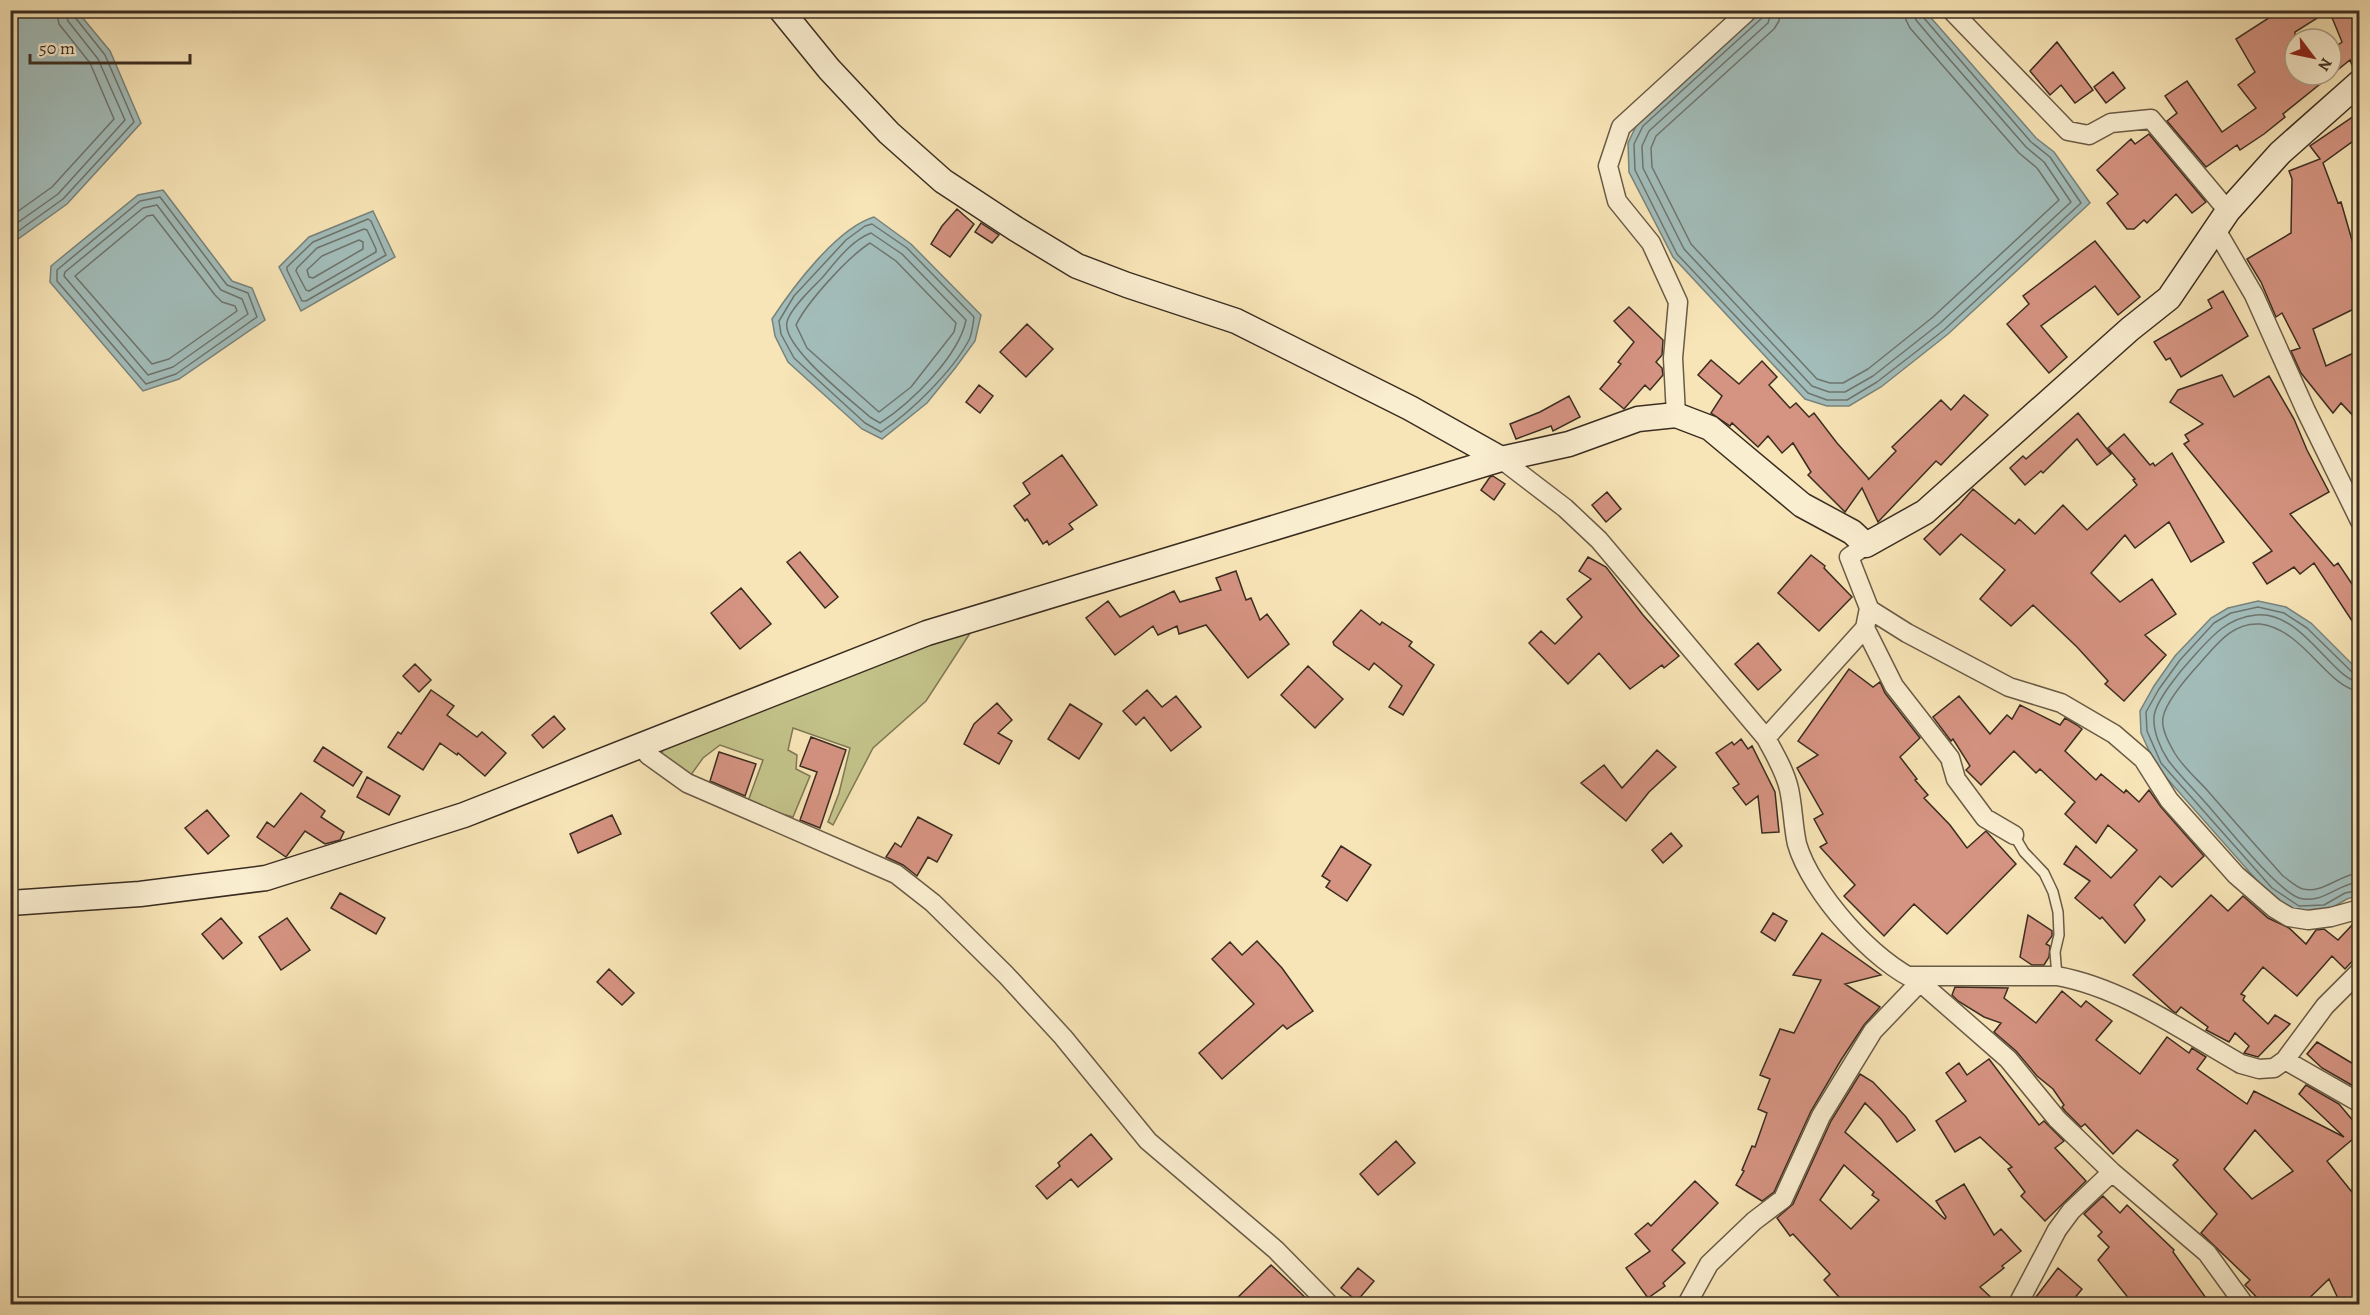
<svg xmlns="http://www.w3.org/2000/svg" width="2370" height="1315" viewBox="0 0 2370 1315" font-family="Alegreya,serif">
  <rect width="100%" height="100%" fill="#f8e5b7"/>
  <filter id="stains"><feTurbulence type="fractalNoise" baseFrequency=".00333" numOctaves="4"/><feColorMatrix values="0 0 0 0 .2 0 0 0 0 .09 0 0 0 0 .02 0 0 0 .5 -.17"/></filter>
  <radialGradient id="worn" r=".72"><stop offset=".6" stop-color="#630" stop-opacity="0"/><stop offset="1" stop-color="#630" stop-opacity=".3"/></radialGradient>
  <!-- green -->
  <path fill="#c3c38a" stroke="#7f7856" stroke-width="1.5" d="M976,624L926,701L873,748L833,825L828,822L839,793L850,748L793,728L788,750L797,755L796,769L810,776L793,817L747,804L763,760L720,745L703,758L683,786L662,758L663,744Z"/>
  <!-- water -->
  <path fill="#a2bcb9" stroke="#79837c" stroke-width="1.5" d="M11,10L77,11L110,51L141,123L67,204L11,244Z
    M1761,11H1925L2036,138L2054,152L2090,203L1948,334L1881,387L1849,406H1827L1805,399L1673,257L1629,172L1628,143L1638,122Z
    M163,190L232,281L252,288L265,320L179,379L143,391L50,282L51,266L138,195Z
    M373,211L395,257L301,311L279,267L309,237Z
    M874,217L911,244L981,315L975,341L956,367L927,403L882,439L862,429L788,362L775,336L772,319C793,287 837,228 874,217Z
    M2258,601L2286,607L2311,623L2359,671V895L2347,899L2326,911L2296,912L2268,893L2156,766L2141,733L2140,711L2154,686L2175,656L2211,618L2228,608Z"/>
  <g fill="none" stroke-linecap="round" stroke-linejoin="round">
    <!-- shore -->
    <path stroke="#6e746d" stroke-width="1.5" d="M1764,10L1762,18L1643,126L1634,144L1635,170L1677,254L1808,393L1827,400H1847L1877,382L1944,330L2081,203L2050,157L2031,142L1923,17L1921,10
      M1772,10L1768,23L1649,131L1642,146L1643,168L1684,249L1812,386L1829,392H1845L1873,376L1939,324L2071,202L2044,162L2026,147L1937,45L1916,20L1913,10
      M1781,10L1779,21L1774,29L1656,136L1651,148L1652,167L1691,244L1817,379L1830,383H1843L1868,369L1933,317L2059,200L2037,168L2019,153L1910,28L1906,20L1904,10
      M160,197L227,285L248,293L257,317L176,374L146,384L57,281V270L140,201Z
      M157,205L221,290L242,299L248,314L173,367L148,375L64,276L65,272L143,208Z
      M153,215L215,295L222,302L235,306L237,311L169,359L152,364L75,276L147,216Z
      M10,217L52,187L114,119L90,63L59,24L56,10
      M368,219L371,221L386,255L306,301H302L287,270V267L313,242Z
      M872,224L907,248L974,317C973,324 972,334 969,340C952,372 911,412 881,432L865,423L794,358L781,334L779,321L794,296L846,240L865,226Z
      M10,228L58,194L125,120L98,59L68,21L65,10
      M364,229L367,230L376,249V252L309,291L306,290L296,271L297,268L317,248Z
      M871,233L902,254L966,320C959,356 911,403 880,423L870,417C852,401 781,346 787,322C790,309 811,289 821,279C835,263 850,241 871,233Z
      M10,237L63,199L134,122L105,55L74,16L72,10
      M359,240L363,242V249L313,278L309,277L307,270L322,256Z
      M870,243L896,261L956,323L954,332L911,387L879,412L807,348L796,325C807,302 848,257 870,243Z
      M2360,675L2353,673L2307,628L2284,613L2258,607L2231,613L2214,623L2180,660L2159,689L2146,712L2147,731L2161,763L2272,888L2299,906L2324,905L2345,893L2360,890
      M2360,682C2333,681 2302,610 2256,615C2227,618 2212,636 2193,657C2182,669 2155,701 2154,717C2153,731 2160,748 2168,760C2178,774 2192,787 2204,801C2224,823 2275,889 2299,898C2322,905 2338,883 2360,882
      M2360,691C2329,690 2304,629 2260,624C2233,622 2217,644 2201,662C2190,674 2165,702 2163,718C2161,729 2169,743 2174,752C2182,766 2196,778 2207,790C2232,819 2257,847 2283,876C2289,880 2296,887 2303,889C2323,894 2340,874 2360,873"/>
  </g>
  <!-- building -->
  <path fill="#d59381" stroke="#3b2d21" stroke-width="1.5" fill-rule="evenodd" d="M2281,10H2330L2295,32V75H2331V50L2342,42L2331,15L2340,10H2349L2358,31L2360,30V68L2354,70L2350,60L2283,114L2285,117L2264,134L2240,150L2237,145L2206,167L2167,121L2177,113L2165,96L2187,81L2222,132L2256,108L2238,85L2255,72L2236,39Z
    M2057,42L2093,90L2075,103L2061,85L2050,95L2030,71Z
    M2113,72L2125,88L2106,103L2094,87Z
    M2360,112V136L2323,163L2338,203L2341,202L2360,268V306L2313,329L2326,366L2360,350V423L2341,403L2333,413L2301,373L2291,351L2300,348L2282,313L2276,317L2261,282L2247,259L2291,233L2292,179L2289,171L2320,159L2310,146Z
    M2149,134L2206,202L2192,213L2176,194L2147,223L2144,220L2134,229H2127L2107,203L2118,194L2097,170L2131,139L2135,144Z
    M957,209L974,224L950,257L931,244L942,226Z
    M981,223L999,235L992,243L975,232Z
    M2095,241L2140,297L2118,315L2095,286L2041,326L2067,357L2049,373L2007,324L2029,304L2023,296Z
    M2223,291L2248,336L2181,377L2170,358L2166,360L2154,342L2212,308L2208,300Z
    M1629,307L1663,340L1662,355L1656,362L1662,368L1663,375L1650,390L1645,385L1624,409L1600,389L1621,364L1618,362L1634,342L1614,321Z
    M1027,324L1053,349L1026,377L1000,352Z
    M1711,360L1739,384L1762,361L1777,377L1769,385L1790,408L1796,403L1809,417L1814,413L1837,443L1869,479L1868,480L1896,451L1892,447L1941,400L1951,410L1964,395L1988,415L1941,465L1936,461L1878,522L1862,488L1845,512L1808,475L1811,472L1793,443L1782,453L1768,436L1758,447L1732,423L1730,426L1711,413L1722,396L1698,375Z
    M2222,375L2234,397L2269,376L2294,419L2307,450L2329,492L2290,514L2334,566L2338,563L2354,587L2360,584V633L2314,563L2300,574L2294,567L2267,584L2253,563L2272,551L2184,444L2189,441L2185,435L2203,424L2170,402L2178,390Z
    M979,385L993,396L980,413L966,402Z
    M1569,396L1580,417L1553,431L1551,426L1516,439L1510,424L1540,412Z
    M2078,413L2111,454L2097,465L2077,439L2043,473L2041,471L2025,485L2010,468L2023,456L2026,459Z
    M2124,434L2150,465L2153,463L2155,466L2172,453L2224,542L2191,562L2169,522L2135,548L2125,535L2091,573L2120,602L2152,579L2176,614L2145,635L2166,655L2124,701L2105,684L2108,681L2077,647L2033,605L2011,626L1980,599L2005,570L1961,534L1940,555L1924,539L1960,504L1973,489L2015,524L2019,519L2035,534L2063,505L2087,530L2137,485L2133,480L2135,479L2108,448Z
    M1062,455L1097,505L1069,524L1073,529L1049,545L1047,541L1043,544L1027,519L1025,521L1014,506L1030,494L1023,483Z
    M1493,476L1505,484L1494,500L1481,490L1490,477Z
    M1607,492L1621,509L1606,522L1592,505Z
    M800,552L838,597L825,608L787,562Z
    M1811,555L1825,566L1824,568L1852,597L1819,631L1778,593Z
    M1588,557L1606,567L1643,615L1679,656L1664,668L1662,665L1630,689L1599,653L1568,684L1529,643L1541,631L1555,644L1582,617L1567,599L1591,579L1579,571Z
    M1236,571L1246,600L1251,598L1260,620L1267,614L1289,644L1248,678L1206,625L1179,634L1177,626L1158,635L1153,626L1115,655L1086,618L1108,601L1120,617L1174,591L1180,602L1221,590L1216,578Z
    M741,588L771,624L740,649L711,613Z
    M1361,610L1380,625L1382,622L1412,642L1409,646L1434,665L1403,715L1389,707L1402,686L1374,663L1369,670L1334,645L1333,642Z
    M1758,643L1781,670L1758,690L1735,664Z
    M415,664L431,680L419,692L403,676Z
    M1308,666L1343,699L1315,728L1281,695Z
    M1849,669L1873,687L1880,682L1885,693L1920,738L1900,757L1917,779L1915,780L1928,795L1924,798L1950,825L1967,848L1986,831L2016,864L1947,934L1914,904L1884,936L1844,896L1855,885L1820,847L1827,843L1814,819L1823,814L1797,768L1818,755L1798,741Z
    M431,690L454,706L447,715L477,737L482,732L506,753L485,776L458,753L457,755L440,743L423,770L388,747L398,732L401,734Z
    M1147,690L1162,707L1176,696L1201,727L1171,751L1144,717L1136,725L1123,711Z
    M1959,696L1990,734L2007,715L2012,719L2020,705L2060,725L2065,718L2077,725L2082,729L2065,751L2096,780L2101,774L2124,793L2126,790L2139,802L2149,790L2161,807L2204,856L2172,887L2160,876L2134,905L2145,920L2125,943L2102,917L2100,919L2075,898L2090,881L2064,864L2076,846L2111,878L2137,850L2108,825L2096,843L2065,814L2075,802L2040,769L2036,773L2014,751L1981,785L1966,770L1970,766L1953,739L1951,741L1933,717Z
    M997,703L1012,720L998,733L1012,741L999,764L964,744L974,724Z
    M1070,704L1102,724L1079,759L1048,739Z
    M554,716L565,729L543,748L532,735Z
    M811,737L846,750L820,828L800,820L817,772L800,766Z
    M1741,739L1748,749L1752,746L1775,792L1779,832L1762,833L1758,796L1746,805L1733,788L1739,784L1716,753L1732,742L1734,745Z
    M323,747L362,772L353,786L314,761Z
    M1657,750L1676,767L1649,792L1626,821L1581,783L1604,765L1622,788Z
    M719,752L756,764L745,796L710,781Z
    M367,777L400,796L389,815L357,797Z
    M301,793L325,811L321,817L344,832L340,840L325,844L305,831L286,857L257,837L267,822L274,827Z
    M207,810L229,836L208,854L185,828Z
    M612,815L621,834L578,853L570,834Z
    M918,817L952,835L937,862L928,857L917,876L903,865L886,857L895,843L901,847Z
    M1671,833L1682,846L1663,863L1652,850Z
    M1341,846L1371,865L1347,901L1326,887L1330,881L1322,876Z
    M340,893L385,918L376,934L331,908Z
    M2211,895L2228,911L2243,896L2268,918L2289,928L2306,944L2316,930L2324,929L2338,940L2355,922L2360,921V953L2345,969L2332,956L2297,996L2263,967L2241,994L2245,996L2243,1000L2268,1024L2275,1015L2290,1024L2258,1057L2244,1053L2249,1046L2235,1033L2229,1042L2206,1030L2208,1027L2181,1007L2176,1013L2174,1012L2133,975Z
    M1773,913L1787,921L1775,941L1761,932Z
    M2028,915L2052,931V936L2046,944L2050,946L2049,957L2044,965H2032L2020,957Z
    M221,918L242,943L223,959L202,934Z
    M287,918L310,950L281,970L259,937Z
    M1822,933L1881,975L1845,984L1880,1007L1864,1025L1841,1060L1811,1111L1774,1192L1762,1201L1736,1185L1744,1171L1742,1170L1752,1146L1755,1147L1767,1113L1758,1109L1770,1079L1760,1075L1780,1029L1794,1033L1821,980L1793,975Z
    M1257,941L1282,968L1313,1011L1287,1029L1283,1025L1222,1079L1199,1053L1254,1004L1212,959L1230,942L1242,955Z
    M609,969L634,993L622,1005L597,982Z
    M1955,987L2008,988L2004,998L2036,1023L2062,991L2081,1007L2086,1001L2112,1021L2096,1040L2140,1074L2167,1037L2189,1053L2192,1048L2206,1057L2197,1069L2247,1104L2254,1091L2344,1137L2299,1094L2306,1085L2339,1104L2360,1129V1133L2327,1161L2360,1202V1305H2341L2329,1279L2302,1305H2264L2245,1285L2250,1280L2201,1233L2217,1214L2173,1165L2178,1160L2137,1130L2113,1154L2085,1124L2081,1127L2065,1111L2062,1107L2064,1105L2053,1089L2037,1076L2016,1051L1994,1032L2001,1023L1984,1017L1958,1001L1952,995ZM2255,1130L2293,1171L2252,1199L2224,1169Z
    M2317,1042L2360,1068V1083L2355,1087L2322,1068L2307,1054Z
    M1989,1059L2039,1125L2044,1121L2064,1141L2055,1148L2086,1181L2045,1221L2021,1196L2025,1192L2008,1169L2012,1167L1980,1137L1955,1152L1936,1121L1966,1101L1946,1073L1959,1063L1967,1075Z
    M1860,1074L1873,1082L1906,1117L1915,1130L1897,1142L1881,1119L1865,1103L1845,1132L1945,1219L1946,1217L1936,1201L1964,1184L1994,1235L2001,1229L2021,1251L2002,1266L2004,1268L1980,1287L1999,1305H1846L1824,1280L1830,1274L1793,1234L1790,1236L1777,1218L1793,1204L1831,1121ZM1844,1165L1874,1192L1872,1195L1879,1200L1851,1229L1820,1200Z
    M1091,1134L1112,1159L1078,1187L1071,1179L1047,1199L1036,1186L1060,1166L1058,1163Z
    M1396,1141L1415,1163L1378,1195L1360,1174Z
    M1695,1181L1718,1203L1672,1250L1685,1263L1663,1283L1665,1286L1648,1298L1626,1268L1650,1251L1635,1234L1648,1223L1651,1226Z
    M2103,1196L2120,1213L2127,1205L2174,1250L2173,1252L2211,1305H2134L2098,1260L2109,1247L2098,1236L2102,1232L2084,1214Z
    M1271,1265L1286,1279L1313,1305H1230Z
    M1358,1268L1374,1281L1357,1301L1341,1288Z
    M2058,1268L2082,1289L2069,1305H2030Z"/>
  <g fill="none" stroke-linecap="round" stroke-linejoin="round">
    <!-- lane casing -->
    <g stroke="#6a5b46" stroke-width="12">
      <path id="lane" d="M2014,835L2024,852L2044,873L2053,892L2058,912L2059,935L2055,952L2057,976"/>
    </g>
    <!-- street casing -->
    <g stroke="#6a5b46" stroke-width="21">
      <path id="street" d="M1951,10L2068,131L2089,135L2111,123L2151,119L2228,211
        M2215,228L2254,295L2306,411L2360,521
        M1676,415L1673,358L1678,302L1651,243L1617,201L1608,166L1621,127L1749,10
        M1501,459L1565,508L1599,540L1766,738C1775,755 1785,771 1789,789C1793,807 1793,826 1797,844C1811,892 1874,963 1920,982L2008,1059L2057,1119L2112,1172L2207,1253L2244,1304
        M1866,545L1849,557L1869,608L1872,611L1907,633L2009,687L2061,703L2114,734L2143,759L2169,800L2236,875L2274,908L2289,917L2308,920L2331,917L2360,909
        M1869,608L1865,628L1894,686L1950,758L1956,779L1985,818L2014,835
        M1766,738L1865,628
        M645,744L648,755L687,783L896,874L933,903L1006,975L1063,1037L1148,1141L1276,1250L1329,1304
        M1909,976H2057C2123,988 2183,1031 2241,1064L2259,1069L2274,1068L2285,1060L2325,1006L2360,971
        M2285,1060L2360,1103
        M1687,1304L1709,1264L1754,1221L1783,1199L1821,1116L1873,1031L1920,982
        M2018,1304L2057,1230L2071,1211L2112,1172"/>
    </g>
    <!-- secondary casing -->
    <g stroke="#3b2d21" stroke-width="27">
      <path id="secondary" d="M781,10L829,69L889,133L943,181L1016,229L1077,266L1127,285L1236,321L1410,408L1501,459
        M10,903L140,894L266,878L464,815L927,633L1501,459L1569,444L1638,419L1676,415L1710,428L1802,505L1852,532L1866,545L1925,512L2130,329L2169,298L2228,211L2280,153L2360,82"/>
    </g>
    <!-- lane -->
    <use href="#lane" stroke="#faeed0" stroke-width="9"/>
    <!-- street -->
    <use href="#street" stroke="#faeed0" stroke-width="18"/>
    <!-- secondary -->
    <use href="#secondary" stroke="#faeed0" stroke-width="24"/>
  </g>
  <!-- margin -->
  <rect width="2370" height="1315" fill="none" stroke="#f8e5b7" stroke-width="36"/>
  <rect x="12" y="12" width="2346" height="1291" fill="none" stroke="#3b2d21" stroke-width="3"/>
  <rect x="18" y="18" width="2334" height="1279" fill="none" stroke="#3b2d21" stroke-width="1.5"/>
  <!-- north arrow -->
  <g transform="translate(2313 57) rotate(122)"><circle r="28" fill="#faeed0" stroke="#aea18a" stroke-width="1.5"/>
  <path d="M0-4.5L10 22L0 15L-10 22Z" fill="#8f2418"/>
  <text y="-9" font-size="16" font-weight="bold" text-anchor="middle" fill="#3b2d21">N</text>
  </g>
  <!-- scale -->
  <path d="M30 54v9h160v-9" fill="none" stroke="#3b2d21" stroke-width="3"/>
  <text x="39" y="54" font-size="18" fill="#3b2d21" stroke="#faeed0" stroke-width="4.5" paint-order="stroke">50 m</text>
  <rect width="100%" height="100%" filter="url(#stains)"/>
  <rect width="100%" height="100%" fill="url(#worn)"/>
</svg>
